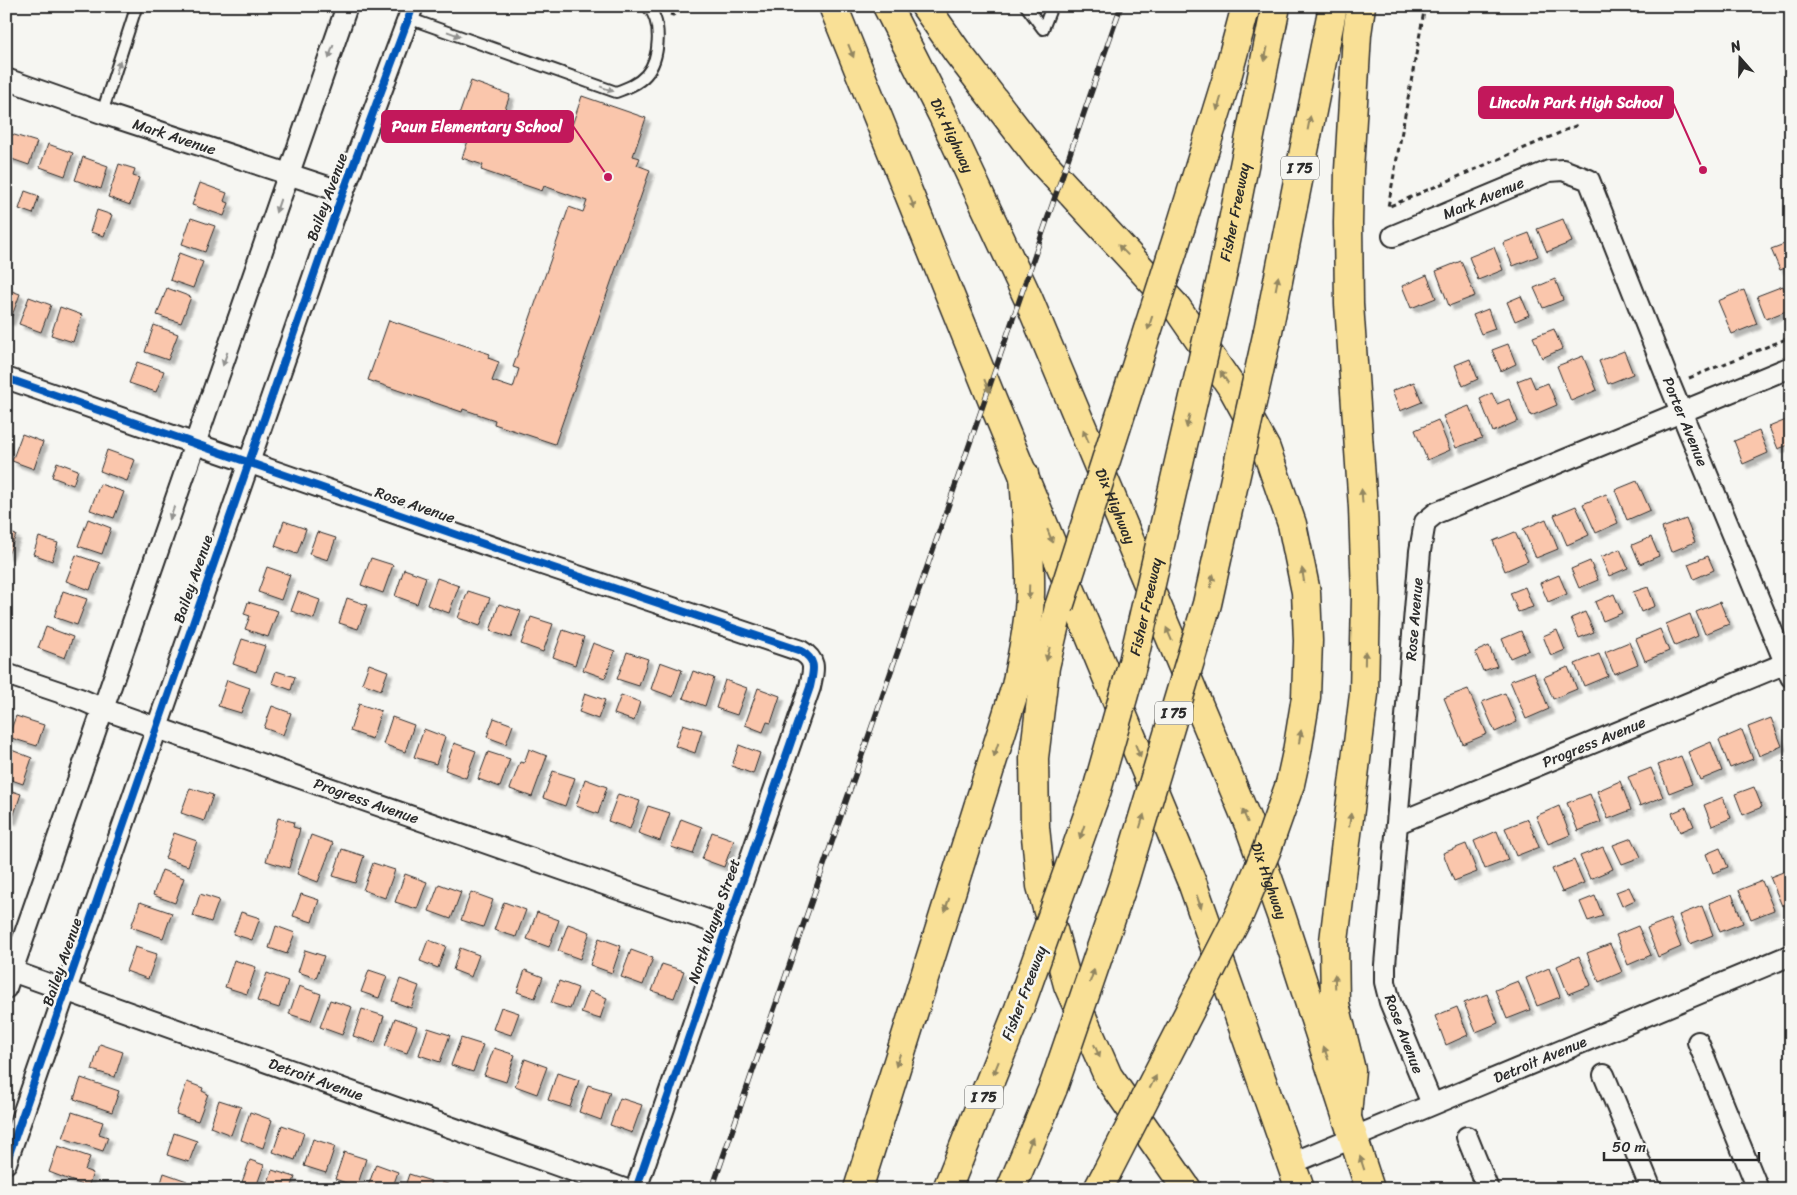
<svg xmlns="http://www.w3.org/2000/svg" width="1797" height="1195" viewBox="0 0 1797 1195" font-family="Sriracha,sans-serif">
  <defs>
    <filter id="shadow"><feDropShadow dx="4.5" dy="4.5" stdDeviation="1" flood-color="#0004"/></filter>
  </defs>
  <rect width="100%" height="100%" fill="#f6f6f2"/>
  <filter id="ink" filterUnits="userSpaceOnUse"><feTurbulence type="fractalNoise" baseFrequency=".02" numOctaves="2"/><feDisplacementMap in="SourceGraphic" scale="10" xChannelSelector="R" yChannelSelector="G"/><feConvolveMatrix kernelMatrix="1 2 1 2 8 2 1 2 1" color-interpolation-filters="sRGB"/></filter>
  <g filter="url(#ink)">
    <!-- building -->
    <path fill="#fac6ac" stroke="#2b2b2b" filter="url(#shadow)" d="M471,81L510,95L504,112L569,134L582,96L646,118L633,156L640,158L637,165L650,170L555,444L494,424L495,420L463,409L462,412L368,380L389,320L490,354L488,358L499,362L492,381L513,388L519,369L513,367L569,207L583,212L587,201L544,186L542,191L481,170L483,165L462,158L468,141L452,135Z
      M11,134L37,142L29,165L6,157V149Z
      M48,144L73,153L65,176L40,167Z
      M83,157L108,166L101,189L75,180Z
      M119,164L135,169L133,176L139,178L130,205L108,197Z
      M200,183L227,193L224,201L229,203L224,216L192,205Z
      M25,191L39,196L33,214L19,209Z
      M97,210L112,215L104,236L90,232Z
      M191,218L215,226L205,252L182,244Z
      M1563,219L1572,242L1547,252L1537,229Z
      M1529,233L1538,256L1513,266L1503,243Z
      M1787,243L1791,254V266L1780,270L1771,249Z
      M1494,247L1503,270L1478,280L1469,257Z
      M179,253L203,262L193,288L170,280Z
      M1461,261L1475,296L1449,306L1436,271Z
      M1427,275L1436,298L1411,308L1402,286Z
      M1555,279L1563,300L1543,308L1534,288Z
      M1783,286L1791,309L1766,319L1757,296Z
      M167,288L191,297L181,323L157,315Z
      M6,289L20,294L10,321L6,320Z
      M1744,290L1757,324L1732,334L1718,301Z
      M1521,296L1529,315L1515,321L1507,302Z
      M29,297L51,305L41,332L19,324Z
      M60,307L82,315L73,342L51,335Z
      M1488,309L1495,329L1481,334L1473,315Z
      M154,325L178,334L168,360L145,352Z
      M1554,329L1562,349L1542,358L1533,337Z
      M1508,344L1516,364L1501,371L1492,350Z
      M1624,351L1633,374L1608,384L1599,361Z
      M1583,356L1597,390L1571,401L1557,366Z
      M1470,359L1478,379L1463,386L1455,365Z
      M137,362L164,371L156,392L129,383Z
      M1530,376L1535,388L1548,383L1557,405L1531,416L1517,381Z
      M1414,382L1422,402L1400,411L1392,391Z
      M1492,393L1497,404L1509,399L1518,421L1493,432L1480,399Z
      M1469,406L1482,438L1456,448L1443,416Z
      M1791,418V444L1778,449L1769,427Z
      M1438,420L1450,450L1427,460L1415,430Z
      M1759,431L1768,453L1743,464L1734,441Z
      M22,434L43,442L34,469L12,461Z
      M107,450L135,460L127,481L100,471Z
      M57,462L78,470L73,485L52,477Z
      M1637,481L1650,510L1627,520L1615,490Z
      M100,484L124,492L114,518L90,510Z
      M1606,494L1618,523L1596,533L1583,504Z
      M1576,506L1589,535L1567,545L1554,515Z
      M88,519L111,528L102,554L78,546Z
      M1546,519L1558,549L1536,558L1523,529Z
      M1686,519L1695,542L1671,552L1662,528Z
      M284,521L306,529L297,554L275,546Z
      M6,531L16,535L8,555L6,554Z
      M317,532L336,538L328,560L309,554Z
      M1515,532L1528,561L1505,571L1493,541Z
      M39,537L58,543L52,561L33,554Z
      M1651,537L1659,556L1640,564L1632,545Z
      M1620,549L1628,568L1609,576L1601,557Z
      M76,555L100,563L90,590L66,581Z
      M1708,556L1714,570L1694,579L1688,564Z
      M371,558L393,565L383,593L361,585Z
      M1590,561L1598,580L1579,588L1571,569Z
      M267,567L290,575L281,600L258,592Z
      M404,569L426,577L417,604L395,596Z
      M1559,575L1567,594L1548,602L1540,583Z
      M437,578L459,586L449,613L427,605Z
      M1525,587L1533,607L1518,612L1510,593Z
      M1648,587L1655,606L1641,612L1633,592Z
      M63,591L87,599L77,625L54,617Z
      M468,591L490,598L480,626L458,618Z
      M298,592L320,600L314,619L291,611Z
      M1614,594L1622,613L1603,621L1595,602Z
      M347,598L367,605L358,629L339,623Z
      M248,602L278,611L268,637L245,629L250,616L244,614Z
      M1720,602L1729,624L1705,634L1696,612Z
      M499,604L521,611L511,638L490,631Z
      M1585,612L1594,632L1579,638L1571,618Z
      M1690,614L1698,636L1675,646L1666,624Z
      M531,617L553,624L543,652L521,644Z
      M46,627L73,637L65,658L38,648Z
      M1660,629L1669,651L1645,661L1636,639Z
      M563,630L584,637L575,665L553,657Z
      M1557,630L1565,650L1551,656L1543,636Z
      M1521,631L1529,650L1510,658L1502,639Z
      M242,639L265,646L256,672L233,664Z
      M1629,642L1638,664L1614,674L1605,652Z
      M593,643L615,651L605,678L583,670Z
      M1489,646L1497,666L1483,671L1475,652Z
      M627,652L648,659L639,686L617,679Z
      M1599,654L1608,676L1584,686L1575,664Z
      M660,662L682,670L673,697L651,689Z
      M369,664L388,671L381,690L362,683Z
      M1568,667L1577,689L1553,699L1544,677Z
      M276,671L295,677L291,690L272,683Z
      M693,671L714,678L705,706L683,698Z
      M1534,672L1549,709L1526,719L1510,681Z
      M227,680L250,688L241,713L218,706Z
      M725,680L747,688L737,715L716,708Z
      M758,688L780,696L771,723L767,722L763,732L745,725Z
      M1468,689L1487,734L1463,744L1444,698Z
      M585,693L605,700L598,719L579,712Z
      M1505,693L1517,722L1495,732L1482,702Z
      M621,695L640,702L634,721L614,714Z
      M359,704L381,711L372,739L350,731Z
      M272,706L291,713L283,735L264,728Z
      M16,716L44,725L37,746L8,737Z
      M392,717L414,725L405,752L383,744Z
      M494,718L513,725L506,744L487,737Z
      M1771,718L1782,746L1759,756L1748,727Z
      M683,724L702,730L695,753L675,746Z
      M424,729L445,737L436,764L414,757Z
      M1742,730L1753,759L1730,768L1719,740Z
      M1711,742L1722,771L1700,780L1688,752Z
      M454,743L476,751L466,778L445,770Z
      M739,745L760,753L753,774L732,766Z
      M9,749L32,758L23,784L6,778V756Z
      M529,749L547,756L532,797L510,789L520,762L524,763Z
      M488,752L510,759L500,787L478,779Z
      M1681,756L1692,784L1669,793L1658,765Z
      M1651,768L1663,797L1640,806L1628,777Z
      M553,771L575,778L565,806L543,798Z
      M585,779L607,787L598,814L576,806Z
      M1620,781L1631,810L1608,819L1597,791Z
      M1754,787L1762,807L1743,815L1735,794Z
      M190,788L213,795L204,821L181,813Z
      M6,789L21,794L12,820L6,818Z
      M618,794L640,801L630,829L608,821Z
      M1590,794L1601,822L1578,831L1567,803Z
      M1723,797L1731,818L1712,826L1704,805Z
      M648,806L670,813L660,841L638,833Z
      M1559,806L1570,835L1548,844L1536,816Z
      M1686,807L1694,826L1680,832L1672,813Z
      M278,818L294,822L293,827L300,829L289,868L266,861Z
      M681,819L702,827L693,854L671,847Z
      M1528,819L1539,847L1516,856L1505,828Z
      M1497,831L1508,860L1485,869L1474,841Z
      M712,832L734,840L724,867L702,859Z
      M174,833L197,841L188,866L165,858Z
      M311,835L333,843L318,882L297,874Z
      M1632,838L1641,857L1622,864L1613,845Z
      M1466,844L1477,872L1454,881L1443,853Z
      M1603,847L1613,869L1590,879L1580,856Z
      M1720,848L1728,867L1713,873L1706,854Z
      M342,849L364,856L355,883L333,876Z
      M1574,860L1584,883L1562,892L1552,869Z
      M373,863L395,870L385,898L363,890Z
      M1791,869V902L1782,906L1770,877Z
      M162,870L184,878L175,903L153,895Z
      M405,874L427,882L417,909L395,902Z
      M1762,881L1774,910L1751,919L1739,890Z
      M439,884L461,892L451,919L429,911Z
      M1629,887L1635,900L1622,906L1616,892Z
      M471,892L493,900L483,927L461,920Z
      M200,894L219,900L211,922L193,916Z
      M301,894L319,900L312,922L293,916Z
      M1732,894L1743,923L1720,932L1709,903Z
      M1595,896L1603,916L1588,921L1580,902Z
      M140,902L172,913L163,938L131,927Z
      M504,902L526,910L516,937L494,930Z
      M1702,906L1713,935L1690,944L1679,915Z
      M241,912L260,918L252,940L233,934Z
      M537,912L559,920L549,947L527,939Z
      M1670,919L1681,947L1658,957L1647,928Z
      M568,924L590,932L580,959L558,951Z
      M276,926L295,933L287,954L269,948Z
      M1638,926L1651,955L1628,965L1616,935Z
      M599,938L621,946L612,973L590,965Z
      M428,940L446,946L438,968L420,961Z
      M1610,944L1622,972L1599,982L1587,953Z
      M135,947L157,954L148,979L126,971Z
      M460,948L479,955L471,977L453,970Z
      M305,950L324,956L316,978L298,972Z
      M631,950L653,958L643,985L621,977Z
      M1579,956L1591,985L1568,994L1557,966Z
      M234,960L256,967L247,994L225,987Z
      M662,964L684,971L674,998L652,991Z
      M1549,968L1560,997L1537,1006L1526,978Z
      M369,970L387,976L379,998L361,992Z
      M525,970L543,977L535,998L517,992Z
      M267,973L288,981L279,1008L257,1001Z
      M400,979L419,986L411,1008L392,1001Z
      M559,981L578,988L570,1009L551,1003Z
      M1518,981L1530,1010L1507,1019L1495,990Z
      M299,986L321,994L311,1021L289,1014Z
      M589,991L607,998L600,1019L581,1013Z
      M1487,994L1498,1023L1476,1032L1464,1003Z
      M330,1000L352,1007L342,1035L320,1027Z
      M501,1007L519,1013L511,1035L493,1029Z
      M1457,1007L1468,1035L1446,1045L1435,1016Z
      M362,1009L384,1016L375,1043L353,1036Z
      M395,1018L417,1026L407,1053L385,1046Z
      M428,1028L450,1035L440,1062L419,1055Z
      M461,1038L483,1045L473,1072L451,1065Z
      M100,1044L123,1052L115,1077L92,1070Z
      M494,1048L515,1055L506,1082L484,1075Z
      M525,1059L547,1067L537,1094L515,1086Z
      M557,1073L579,1080L570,1107L548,1100Z
      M81,1078L119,1091L112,1112L74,1099Z
      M187,1082L203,1088L202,1091L208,1094L198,1121L176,1114Z
      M588,1085L610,1092L601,1120L579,1112Z
      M620,1098L642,1105L632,1133L610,1125Z
      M219,1100L241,1107L231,1135L210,1127Z
      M72,1112L103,1122L99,1134L108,1137L103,1151L63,1138Z
      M250,1112L272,1120L263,1148L241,1140Z
      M282,1125L304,1133L295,1160L273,1152Z
      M174,1133L197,1141L189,1162L167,1155Z
      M313,1139L335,1146L326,1173L304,1166Z
      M58,1146L90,1157L85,1170L93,1173L88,1187L49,1172Z
      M344,1152L366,1159L357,1187L335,1179Z
      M250,1160L264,1165L256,1187L242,1182Z
      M376,1164L398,1172L392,1189H367Z
      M272,1170L295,1177L291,1189H266Z
      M164,1173L187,1181L184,1189H159Z
      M409,1174L431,1181L428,1189H404Z
      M442,1182L461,1189H440Z"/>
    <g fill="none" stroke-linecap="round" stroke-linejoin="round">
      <!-- lane casing -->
      <g stroke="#2b2b2b" stroke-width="14">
        <path id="lane" d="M1026,6L1043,29L1052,6
          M408,18L616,92C627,88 638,84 646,75C660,59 663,21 647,6
          M102,113L136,8L131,6"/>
      </g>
      <!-- street casing -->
      <g stroke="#2b2b2b" stroke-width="24">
        <g id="street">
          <path id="s1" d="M6,79L102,113L343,192"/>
          <path id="s2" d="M1393,236L1549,171L1563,170L1589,180L1670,385L1791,677"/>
          <path d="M6,378L521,557L801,651C818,661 813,671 810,687L636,1189"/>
          <path id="s3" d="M6,674L80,699L103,709L727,927"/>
          <path id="s4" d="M1398,823L1791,661"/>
          <path id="s5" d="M6,969L624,1189"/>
          <path d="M6,988L347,6"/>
          <path d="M1698,1042L1758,1189"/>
          <path d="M1604,1075L1651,1189"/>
          <path id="s6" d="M1432,1104L1390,1002L1385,982V965L1420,551L1425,522L1436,513L1791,367"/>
          <path d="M1467,1137L1488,1189"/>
          <path d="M6,1163L334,217L413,6"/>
          <path id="s7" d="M1290,1164L1791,955"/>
        </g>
      </g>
      <!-- primary casing -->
      <g stroke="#2b2b2b" stroke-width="31">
        <g id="primary">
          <path d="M833,6L993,402L1193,885L1300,1189"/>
          <path id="s8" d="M887,6L943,116L1028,298L1249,825L1281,915L1370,1189"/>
        </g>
      </g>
      <!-- highway casing -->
      <g stroke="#2b2b2b" stroke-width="31">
        <g id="highway">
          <path d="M925,6L958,53L1038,157L1177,308L1233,389L1266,449L1292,524L1306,592L1308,641L1306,697L1297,752L1290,784"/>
          <path d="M1181,226L1226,81L1246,6"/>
          <path id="s9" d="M1223,271L1276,6"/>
          <path d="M1268,331L1333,6"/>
          <path d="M1059,607L1045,667L1034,758L1035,827L1041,886L1068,985L1108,1076L1187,1189"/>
          <path d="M1347,1115L1351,1070L1335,1004L1334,941L1364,694L1366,596L1363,508L1349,304L1348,223L1349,170L1357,34L1361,6"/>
          <path d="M858,1189L1016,686C1022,655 1029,625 1030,594C1031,554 1026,513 1024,474"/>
          <path d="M947,1189L1020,1006"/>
          <path d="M1011,1189L1053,1088"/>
          <path d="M1098,1189L1107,1172"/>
        </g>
      </g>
      <!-- path -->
      <path stroke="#2b2b2b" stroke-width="3" stroke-dasharray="5 4" stroke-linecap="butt" d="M1425,6L1388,207L1580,124
        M670,14L673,15L680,11
        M1689,378L1791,337"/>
      <!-- lane -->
      <use href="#lane" stroke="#f6f6f2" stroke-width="10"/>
      <!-- street -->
      <use href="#street" stroke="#f6f6f2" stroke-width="20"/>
      <!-- primary -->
      <use href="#primary" stroke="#f9e096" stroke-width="28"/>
      <!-- highway -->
      <use href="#highway" stroke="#f9e096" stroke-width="28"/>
      <!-- rail casing -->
      <g stroke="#2b2b2b" stroke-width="5.5">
        <path id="rail" d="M712,1189L1121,6"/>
      </g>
      <!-- rail -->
      <use href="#rail" stroke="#f6f6f2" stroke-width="4" stroke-dasharray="11" stroke-linecap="butt"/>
      <!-- highway-bridge casing -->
      <g stroke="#2b2b2b" stroke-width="31" stroke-linecap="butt">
        <g id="highway-bridge">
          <path d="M1059,607L1181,226"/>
          <path id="s10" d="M1020,1006L1097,790L1133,662L1223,271"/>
          <path d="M1053,1088L1124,881L1207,604L1268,331"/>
          <path d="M1107,1172L1240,913L1267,849L1290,784"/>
        </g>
      </g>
      <!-- highway-bridge -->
      <use href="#highway-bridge" stroke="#f9e096" stroke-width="28"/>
      <!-- cycleway casing -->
      <g stroke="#f6f6f2" stroke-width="11">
        <path id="cycleway" d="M6,378L521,557L801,651C818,661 813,671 810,687L636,1189
          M6,1163L334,217L413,6"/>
      </g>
      <!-- cycleway -->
      <use href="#cycleway" stroke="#0057b8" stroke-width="8"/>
    </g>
    <!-- one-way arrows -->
    <defs><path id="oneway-solid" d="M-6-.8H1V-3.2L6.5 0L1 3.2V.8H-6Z" transform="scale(1.25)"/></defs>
    <g fill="#90908e">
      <use href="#oneway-solid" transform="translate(454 34) rotate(20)"/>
      <use href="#oneway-solid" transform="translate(331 52) rotate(109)"/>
      <use href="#oneway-solid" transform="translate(118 67) rotate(-73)"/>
      <use href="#oneway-solid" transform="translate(607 89) rotate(20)"/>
      <use href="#oneway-solid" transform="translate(278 206) rotate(109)"/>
      <use href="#oneway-solid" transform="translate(225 359) rotate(109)"/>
      <use href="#oneway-solid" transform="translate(172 513) rotate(109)"/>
    </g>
    <g fill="#928660">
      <use href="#oneway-solid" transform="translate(851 51) rotate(68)"/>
      <use href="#oneway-solid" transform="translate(1266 54) rotate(102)"/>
      <use href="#oneway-solid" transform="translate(1219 104) rotate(107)"/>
      <use href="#oneway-solid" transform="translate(1309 123) rotate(-79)"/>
      <use href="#oneway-solid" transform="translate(912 202) rotate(68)"/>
      <use href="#oneway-solid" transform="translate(1123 250) rotate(-134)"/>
      <use href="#oneway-solid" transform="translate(1277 283) rotate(-79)"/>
      <use href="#oneway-solid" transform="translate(1150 323) rotate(108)"/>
      <use href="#oneway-solid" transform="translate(1224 377) rotate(-124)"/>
      <use href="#oneway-solid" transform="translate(987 386) rotate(68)"/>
      <use href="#oneway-solid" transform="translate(1188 421) rotate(103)"/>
      <use href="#oneway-solid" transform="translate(1086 436) rotate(-113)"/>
      <use href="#oneway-solid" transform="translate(1362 496) rotate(-94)"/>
      <use href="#oneway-solid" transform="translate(1050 536) rotate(68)"/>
      <use href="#oneway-solid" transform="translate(1303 575) rotate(-99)"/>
      <use href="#oneway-solid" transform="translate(1212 581) rotate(-77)"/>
      <use href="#oneway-solid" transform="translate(1029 592) rotate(92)"/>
      <use href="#oneway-solid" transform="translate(1169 634) rotate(-113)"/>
      <use href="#oneway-solid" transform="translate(1048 654) rotate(103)"/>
      <use href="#oneway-solid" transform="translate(1365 658) rotate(-89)"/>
      <use href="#oneway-solid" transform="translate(1300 737) rotate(-81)"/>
      <use href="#oneway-solid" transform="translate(996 750) rotate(108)"/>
      <use href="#oneway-solid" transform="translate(1138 751) rotate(68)"/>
      <use href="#oneway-solid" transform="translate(1245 816) rotate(-112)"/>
      <use href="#oneway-solid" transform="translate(1350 820) rotate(-83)"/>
      <use href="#oneway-solid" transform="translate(1142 821) rotate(-73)"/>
      <use href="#oneway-solid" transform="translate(1082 832) rotate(109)"/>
      <use href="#oneway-solid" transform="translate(1199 902) rotate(71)"/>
      <use href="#oneway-solid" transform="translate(947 905) rotate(108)"/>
      <use href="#oneway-solid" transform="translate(1092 976) rotate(-71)"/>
      <use href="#oneway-solid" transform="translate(1335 981) rotate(-92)"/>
      <use href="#oneway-solid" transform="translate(1097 1051) rotate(66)"/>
      <use href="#oneway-solid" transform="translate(1326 1053) rotate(-109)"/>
      <use href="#oneway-solid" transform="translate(898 1060) rotate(108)"/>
      <use href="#oneway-solid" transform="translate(996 1068) rotate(112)"/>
      <use href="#oneway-solid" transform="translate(1153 1082) rotate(-63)"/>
      <use href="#oneway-solid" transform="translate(1030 1144) rotate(-68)"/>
      <use href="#oneway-solid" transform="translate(1362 1163) rotate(-108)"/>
    </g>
  </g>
  <g text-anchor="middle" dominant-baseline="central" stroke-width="5" stroke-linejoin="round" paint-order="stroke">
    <!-- shield labels -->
    <g fill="#f6f6f2" stroke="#686867" stroke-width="1">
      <rect x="1281" y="156.5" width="38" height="23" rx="4"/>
      <rect x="1155" y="701.5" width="38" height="23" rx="4"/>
      <rect x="965" y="1085.5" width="38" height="23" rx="4"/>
    </g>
    <g font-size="14" font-weight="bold" fill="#2b2b2b">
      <text x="1300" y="168">I 75</text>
      <text x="1174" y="713">I 75</text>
      <text x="984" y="1097">I 75</text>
    </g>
    <!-- street labels -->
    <g font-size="15" fill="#2b2b2b" stroke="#f6f6f2">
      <text stroke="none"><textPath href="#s8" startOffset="145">Dix Highway</textPath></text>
      <text stroke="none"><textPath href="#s1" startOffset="178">Mark Avenue</textPath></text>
      <text transform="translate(327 197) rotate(-70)">Bailey Avenue</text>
      <text stroke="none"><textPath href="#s2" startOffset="98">Mark Avenue</textPath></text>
      <text stroke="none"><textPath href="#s9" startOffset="60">Fisher Freeway</textPath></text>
      <text stroke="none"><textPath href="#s2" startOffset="471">Porter Avenue</textPath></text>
      <text transform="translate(415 505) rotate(19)">Rose Avenue</text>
      <text stroke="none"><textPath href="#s8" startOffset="550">Dix Highway</textPath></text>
      <text transform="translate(193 579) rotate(-71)">Bailey Avenue</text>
      <text stroke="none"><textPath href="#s10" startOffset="419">Fisher Freeway</textPath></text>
      <text stroke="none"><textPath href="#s6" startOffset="495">Rose Avenue</textPath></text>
      <text stroke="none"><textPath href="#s4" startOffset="212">Progress Avenue</textPath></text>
      <text stroke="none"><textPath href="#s3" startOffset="382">Progress Avenue</textPath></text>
      <text stroke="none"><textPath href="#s8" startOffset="955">Dix Highway</textPath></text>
      <text transform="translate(714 921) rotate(-71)">North Wayne Street</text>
      <text transform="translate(62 962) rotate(-71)">Bailey Avenue</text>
      <text transform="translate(1024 993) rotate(-69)">Fisher Freeway</text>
      <text transform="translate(1404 1034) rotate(69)">Rose Avenue</text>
      <text stroke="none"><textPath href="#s7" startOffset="271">Detroit Avenue</textPath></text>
      <text stroke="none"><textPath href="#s5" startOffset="329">Detroit Avenue</textPath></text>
    </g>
  </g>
  <!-- callouts -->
  <path fill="none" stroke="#c2185b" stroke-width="2" d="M1703 170L1673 103M608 177L573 126"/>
  <g fill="#c2185b" stroke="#f6f6f2" stroke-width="2">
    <circle cx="1703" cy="170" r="5"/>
    <circle cx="608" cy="177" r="5"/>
  </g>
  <g fill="#c2185b" stroke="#c2185b" stroke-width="2">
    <rect x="1479" y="87" width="194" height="31" rx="5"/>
    <rect x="382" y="111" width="191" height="31" rx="5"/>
  </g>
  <g font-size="16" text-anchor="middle" font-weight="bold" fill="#fff">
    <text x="1576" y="108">Lincoln Park High School</text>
    <text x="477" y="132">Paun Elementary School</text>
  </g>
  <!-- margin -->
  <rect width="1797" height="1195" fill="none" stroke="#f6f6f2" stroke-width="25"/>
  <rect x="12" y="12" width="1772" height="1170" fill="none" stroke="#2b2b2b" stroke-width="2" filter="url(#ink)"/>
  <!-- north arrow -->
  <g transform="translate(1740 58) rotate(340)" stroke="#f6f6f2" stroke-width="4" paint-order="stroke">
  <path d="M0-4L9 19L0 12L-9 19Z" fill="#2b2b2b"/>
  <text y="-8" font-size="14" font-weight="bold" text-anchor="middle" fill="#2b2b2b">N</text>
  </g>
  <!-- scale -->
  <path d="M1604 1152v8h155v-8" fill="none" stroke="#2b2b2b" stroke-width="2.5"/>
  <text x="1612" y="1152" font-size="15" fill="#2b2b2b" stroke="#f6f6f2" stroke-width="4" paint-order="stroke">50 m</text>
</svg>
